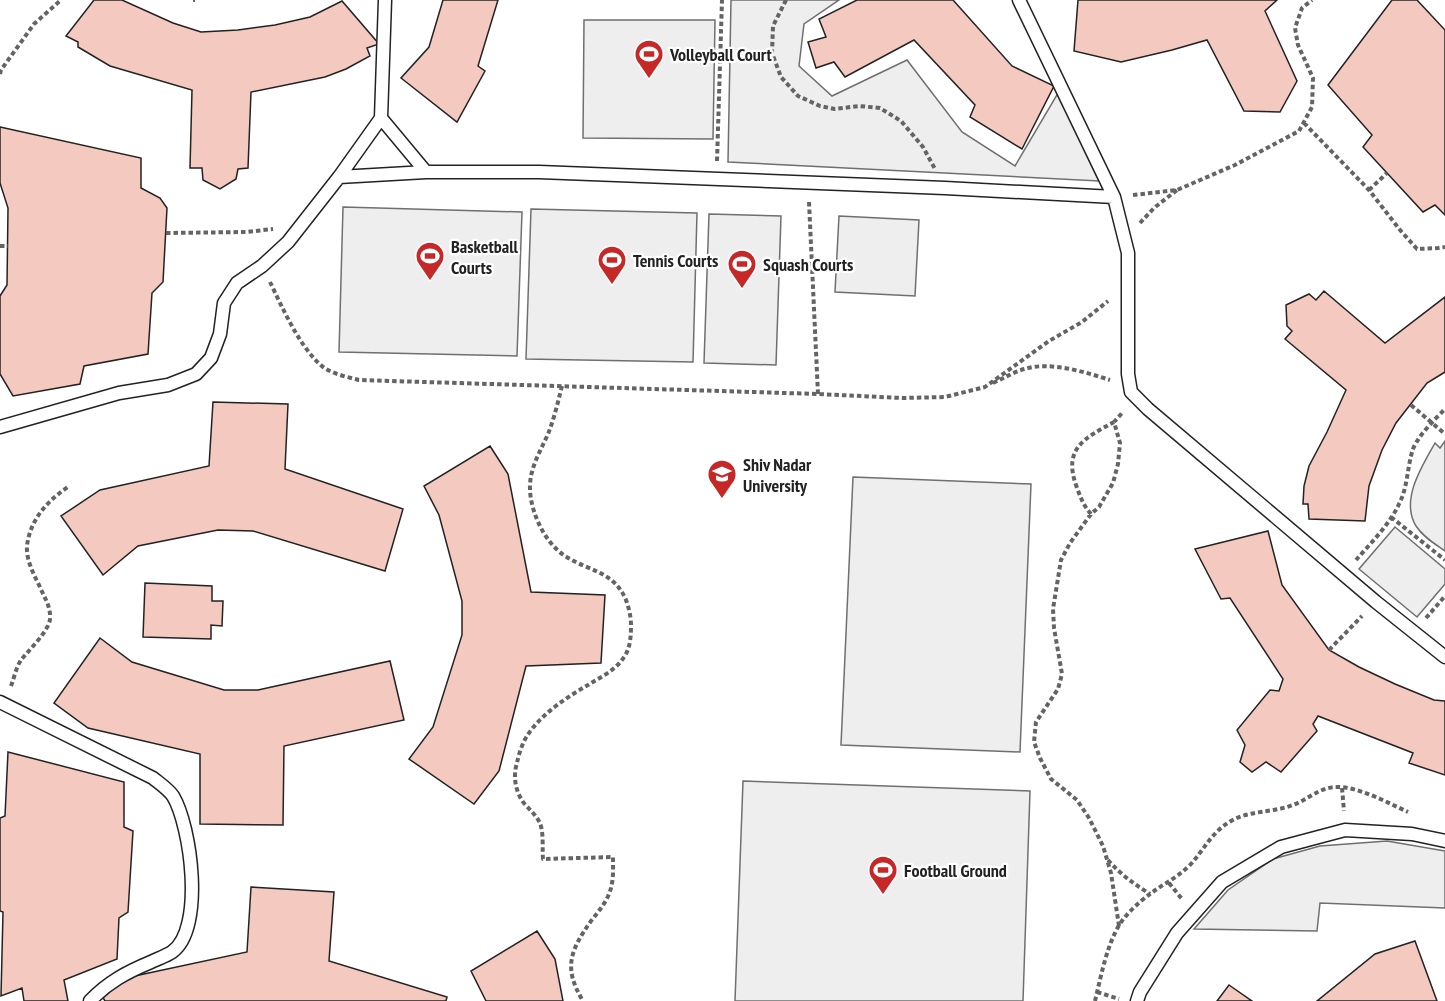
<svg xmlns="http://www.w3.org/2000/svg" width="1445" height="1001" viewBox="0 0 1445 1001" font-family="'PT Sans Narrow',sans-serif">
  <rect width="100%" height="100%" fill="#fff"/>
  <!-- green -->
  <path fill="#eee" stroke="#6f6f6f" stroke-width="1.5" d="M731,0H839L804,24L799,66L832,96L907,60L962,132L1015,166L1058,93L1099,181L728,162Z
    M584,20H715L713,139L583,138Z
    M343,207L522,212L517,356L339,352Z
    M531,209L697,213L693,362L526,359Z
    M709,214L781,216L776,365L704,363Z
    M839,216L919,220L915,296L835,292Z
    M1445,441V551C1435,544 1423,537 1416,526C1400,500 1422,466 1435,443L1440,448Z
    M853,477L1031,484L1020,752L841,745Z
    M1395,527L1445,569V584L1417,617L1359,569Z
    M743,781L1030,791L1023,1001H735Z
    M1387,841L1445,851V908L1320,903L1317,931L1194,929L1228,890L1273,859L1320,846Z"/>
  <!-- building -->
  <path fill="#f3c9c0" stroke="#222" stroke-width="1.5" d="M94,0H122L173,23L201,32L238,30L275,25L310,17L342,1L379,44L367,48L370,56L346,69L325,77L251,92L248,168L238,169L236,179L220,189L203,180L202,168H190L192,90L110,66L78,47V42L66,36Z
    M443,0H498L478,66L485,71L457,122L401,78L429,47Z
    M857,0H953L1012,66L1054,86L1022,149L970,117L975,105L914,40L845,77L834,62L816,68L808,42L826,37L819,19Z
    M1078,0H1277L1265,11L1297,81L1280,112L1244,111L1207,40L1172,50L1121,62L1074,51Z
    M1392,0H1417L1445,30V215L1435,205L1423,212L1363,147L1372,135L1328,85Z
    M0,127L141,158V188L160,198L167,208L163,282L152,293L148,354L84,366L80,384L13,396L0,374V296L7,285L8,208L0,183Z
    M1324,291L1385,343L1445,297V372L1427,383L1396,423L1382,450L1369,486L1365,521L1309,519L1308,504H1303L1304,486L1309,466L1327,432L1346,390L1285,339L1292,331L1287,326L1286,305L1309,294L1316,300Z
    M213,402L288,404L285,469L403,509L385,571L253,531L218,530L138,546L103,575L61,516L100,490L209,466Z
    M490,446L508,474L531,592L605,595L601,663L526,666L499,771L474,804L409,759L433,727L462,635V601L439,515L424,486Z
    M1268,531L1282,585L1329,650L1359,667L1395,684L1434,700L1445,701V775L1409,763L1413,753L1318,716L1313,724L1317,731L1281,772L1266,762L1252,772L1240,762L1245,745L1237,730L1270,690L1279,691L1283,679L1230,598L1221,599L1195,549Z
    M145,583L212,586V601H223L222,626L211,625V639L143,637Z
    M100,638L132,662L224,690H258L390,661L404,720L284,746L283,825L200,824V754L88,728L54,703Z
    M8,752L124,782V827L133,831L128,912L119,918L117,959L64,980L68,1001H24L22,988L1,996L3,912L0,911V818L5,816Z
    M251,887L334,892L329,961L447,997L446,1001H105L102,996L130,977L247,952Z
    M537,931L555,959L563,1001H486L471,971Z
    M1415,941L1437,1001H1317L1375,954Z
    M1229,985L1252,1001H1217Z"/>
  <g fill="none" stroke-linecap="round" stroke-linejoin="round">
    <!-- service casing -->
    <g stroke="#222" stroke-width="15">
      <path id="service" d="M1019,0L1114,197L1128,253V374L1131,392L1148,409L1376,602L1445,657
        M381,118L426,172
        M339,177L426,172H539L945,188L1114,197
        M0,427L119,393L168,385L196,374L211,358L220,334L224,303L237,283L262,266L288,242L339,177L381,118L385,0
        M0,702L153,778C159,783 168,789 173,796C191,826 205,929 172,952C166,956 157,959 151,962C127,972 108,982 90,1001
        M1137,1001L1140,992L1177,933L1222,882L1281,847L1345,830L1412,834L1445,841"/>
    </g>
    <!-- path -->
    <path stroke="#646464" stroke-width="4" stroke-dasharray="4.5 3" stroke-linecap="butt" d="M193,0H195
      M786,0L773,26L772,53L781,77L798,96L820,106L835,109L859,106L880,108L901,121L923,147L935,169
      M0,74L1,70L34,24L61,0
      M1304,123L1369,190L1400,230L1417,249L1438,248L1445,247
      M717,161L722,0
      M1369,190L1387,173
      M1133,195L1177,190L1235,165L1299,131L1312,107L1313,78L1298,45L1295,28L1302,8L1312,0
      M809,202L818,394
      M1140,223L1154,208L1177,190
      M166,233L246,232L273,229
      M0,246H8
      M270,282C283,309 300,348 323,367C333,374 347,377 359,380L818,394L902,398L945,397L985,387L1049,341L1082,322L1108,301
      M993,383C1004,378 1014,372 1024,369C1050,361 1085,372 1110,380
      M562,386C558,402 554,419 548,434C540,452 529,469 530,490C531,513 545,543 565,556C588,571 614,571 626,600C629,608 631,617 631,626C631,637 630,649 624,657C616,670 601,677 588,685C567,697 543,713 529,733C523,741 519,753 517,763C513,776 515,790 523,802C529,809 536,815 540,823C544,834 542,848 543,859L613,857C613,869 614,882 609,894C605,904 598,912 591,921C570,951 563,968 583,1001
      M1411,405L1445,434
      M1091,514C1083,505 1080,496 1076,485C1063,448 1085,438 1114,422
      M1391,517L1445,560
      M1356,560C1370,544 1390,524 1399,504C1408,487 1407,467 1413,449C1418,436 1435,419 1445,409
      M1426,618L1445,596
      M1329,650L1362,616
      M11,686C14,678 16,668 21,660C28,651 49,631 50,619C51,606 44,597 39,585C33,573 26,559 27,546C30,520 47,501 68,487
      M1342,788L1344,811
      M1108,860C1120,874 1134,884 1150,894
      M1169,883L1182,899
      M1119,926L1111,873L1103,846L1089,818L1077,800L1051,779L1040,758L1034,742L1036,722L1058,689L1062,674L1054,628L1053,609L1061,560L1070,543L1091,514L1099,507L1113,483L1118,464L1120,443L1114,422L1123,412
      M1097,992L1119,999
      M1095,1001C1101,976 1106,949 1118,927C1124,916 1140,901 1150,894C1163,884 1175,879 1188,867C1204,851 1210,833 1231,821C1250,810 1272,813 1293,805C1307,800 1319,788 1335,787C1358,786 1388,803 1408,812"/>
    <!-- service -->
    <use href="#service" stroke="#fff" stroke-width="12"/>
  </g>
  <!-- icons -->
  <defs>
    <g id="stadium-pin" transform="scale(1.5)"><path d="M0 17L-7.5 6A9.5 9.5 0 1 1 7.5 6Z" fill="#c62828" stroke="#fff"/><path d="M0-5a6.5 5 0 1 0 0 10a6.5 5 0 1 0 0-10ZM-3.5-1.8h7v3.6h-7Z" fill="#fff"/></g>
    <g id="university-pin" transform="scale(1.5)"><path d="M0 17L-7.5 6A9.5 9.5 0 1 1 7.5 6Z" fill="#c62828" stroke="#fff"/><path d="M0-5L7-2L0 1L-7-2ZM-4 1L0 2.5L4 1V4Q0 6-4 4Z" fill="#fff"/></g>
  </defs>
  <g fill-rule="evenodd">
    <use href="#stadium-pin" x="649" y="54"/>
    <use href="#stadium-pin" x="430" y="256"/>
    <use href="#stadium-pin" x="612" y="260"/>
    <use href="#stadium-pin" x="742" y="264"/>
    <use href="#university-pin" x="722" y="474"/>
    <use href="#stadium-pin" x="883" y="870"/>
  </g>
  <g text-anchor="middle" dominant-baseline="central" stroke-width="4.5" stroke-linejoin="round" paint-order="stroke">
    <!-- poi labels -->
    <g font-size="18" font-weight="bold" fill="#222" stroke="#fff" text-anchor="start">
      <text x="670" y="54">Volleyball Court</text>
      <text x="451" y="246">Basketball<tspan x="451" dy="21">Courts</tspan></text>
      <text x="633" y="260">Tennis Courts</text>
      <text x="763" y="264">Squash Courts</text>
      <text x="743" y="464">Shiv Nadar<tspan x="743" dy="21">University</tspan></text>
      <text x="904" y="870">Football Ground</text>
    </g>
  </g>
</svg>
